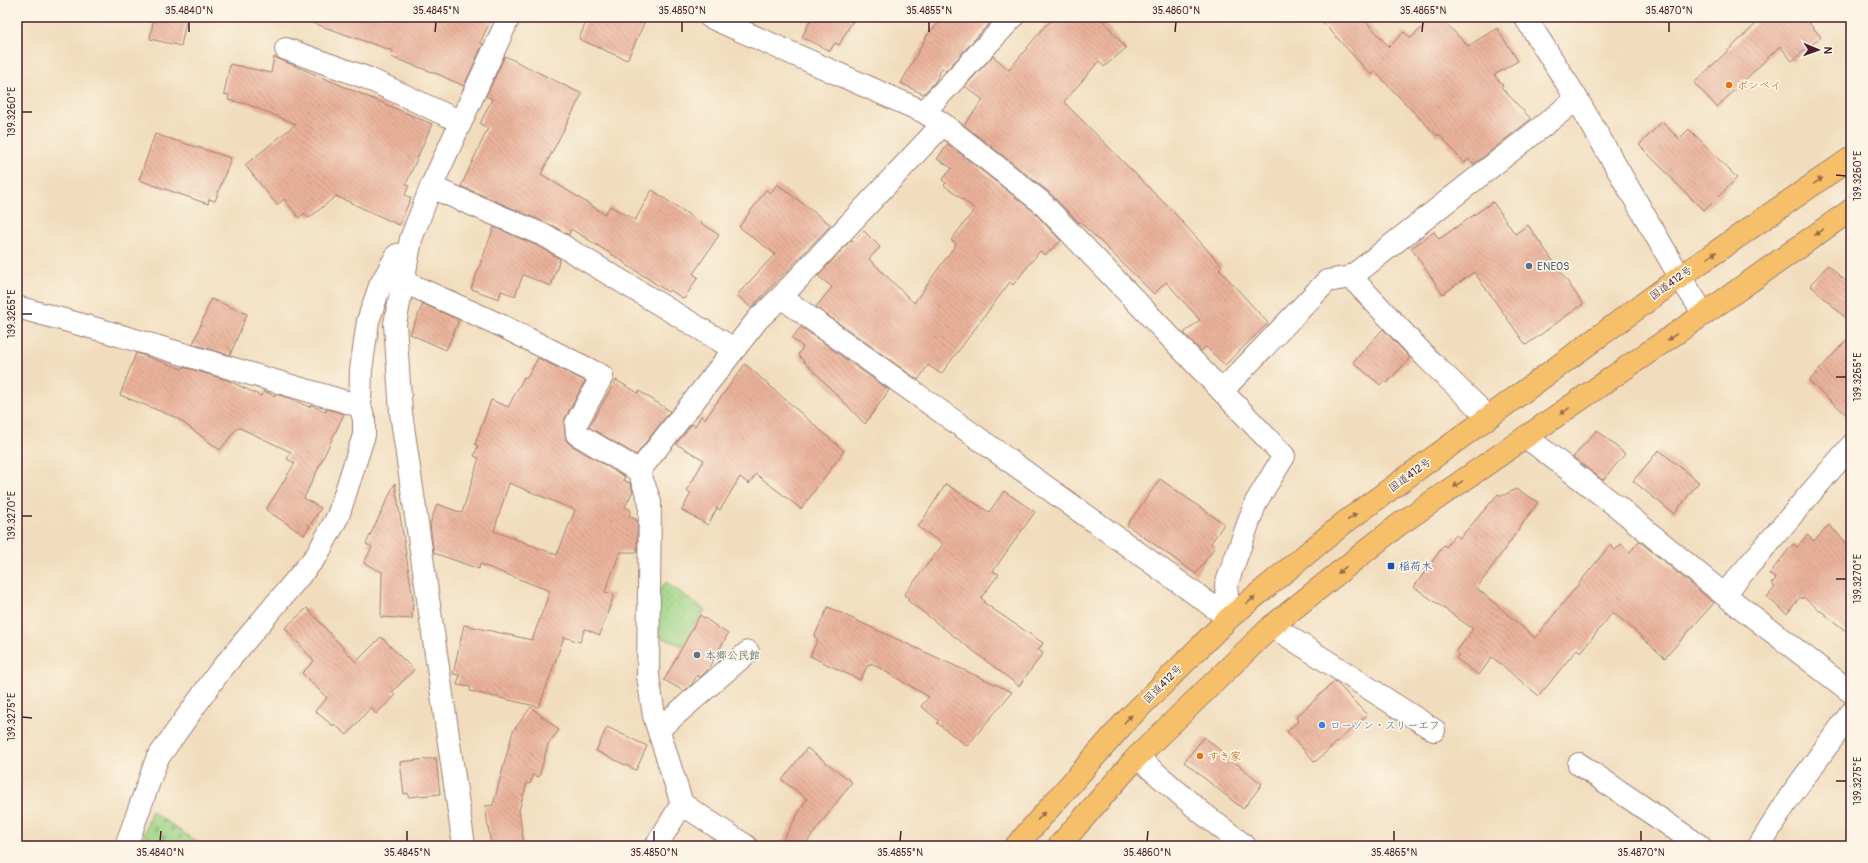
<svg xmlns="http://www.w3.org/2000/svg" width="1868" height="863" viewBox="0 0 1868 863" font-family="Pangolin,'Klee One',sans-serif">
  <defs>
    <pattern id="cemetery-stones" width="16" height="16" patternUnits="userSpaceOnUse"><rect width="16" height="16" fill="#9dd486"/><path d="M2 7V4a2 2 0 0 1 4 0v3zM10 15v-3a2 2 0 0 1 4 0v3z" fill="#89b674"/></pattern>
    <pattern id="park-dots" width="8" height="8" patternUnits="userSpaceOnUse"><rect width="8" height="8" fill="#9dd486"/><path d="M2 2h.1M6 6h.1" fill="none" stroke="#89b674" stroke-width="1.8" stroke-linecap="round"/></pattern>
    <pattern id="building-back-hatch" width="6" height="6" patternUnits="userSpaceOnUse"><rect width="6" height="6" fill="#ebb29b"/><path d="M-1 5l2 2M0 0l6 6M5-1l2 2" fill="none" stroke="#c0907f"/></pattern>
  </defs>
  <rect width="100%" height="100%" fill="#fcf5e5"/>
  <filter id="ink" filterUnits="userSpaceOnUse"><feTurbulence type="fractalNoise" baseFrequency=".025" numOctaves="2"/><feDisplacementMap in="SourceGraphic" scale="8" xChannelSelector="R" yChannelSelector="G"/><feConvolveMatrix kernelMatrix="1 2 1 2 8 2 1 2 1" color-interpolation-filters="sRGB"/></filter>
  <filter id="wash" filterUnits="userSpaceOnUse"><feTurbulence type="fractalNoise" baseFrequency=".012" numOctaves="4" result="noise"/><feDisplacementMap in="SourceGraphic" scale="16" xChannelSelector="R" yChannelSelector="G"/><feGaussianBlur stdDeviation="0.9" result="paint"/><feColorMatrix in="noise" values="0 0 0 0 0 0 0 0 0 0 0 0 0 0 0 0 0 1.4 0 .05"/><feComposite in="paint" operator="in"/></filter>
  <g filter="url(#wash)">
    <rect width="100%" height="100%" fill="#f1ddbd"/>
    <!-- cemetery -->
    <path fill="url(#cemetery-stones)" stroke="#747a58" d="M151,811L203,846H141Z"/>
    <!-- park -->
    <path fill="url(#park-dots)" stroke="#747a58" d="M666,582L705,610L683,646L655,635L657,593Z"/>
    <g id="blocks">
      <!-- building -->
      <path fill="url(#building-back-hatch)" fill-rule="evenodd" d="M154,17H187L181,46L150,39Z
        M307,17H492L480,43L483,44L464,86L440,75L391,57L393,51L307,21Z
        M588,17H647L627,60L579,39Z
        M812,17H855L839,45L835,43L830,51L802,37Z
        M944,17H995L946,71L942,68L935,82L923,94L901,83L928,34Z
        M1056,17H1100L1126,48L1104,67L1099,61L1064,102L1175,214L1222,266L1219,269L1268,323L1225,365L1206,347L1201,351L1184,333L1200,320L1166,282L1154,294L1099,240L1080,222L1079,223L1049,192L964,125L983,100L965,86L993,56L1009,70L1044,27Z
        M1318,17H1362L1389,47L1404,32L1411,38L1433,17H1440L1468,46L1497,28L1518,61L1494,75L1503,85L1501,87L1531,119L1474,164L1469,159L1464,163L1439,134L1437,136L1375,72L1371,75Z
        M1763,17H1804L1821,37L1792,61L1780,46L1717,107L1694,83Z
        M505,56L582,94L541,174L605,214L610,206L635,220L652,190L719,235L693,274L698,277L684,299L670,290L668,292L624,263V262L571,229L569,235L553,226L461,186L488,128L480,124L492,99L486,96Z
        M274,57L432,124L406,184L409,186L405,195L411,198L399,225L336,196L309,218L305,213L299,218L284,199L277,205L245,165L296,124L247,104L228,100L229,95L224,94L230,64L271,73Z
        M1662,122L1679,139L1689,129L1737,178L1704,211L1639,145Z
        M155,134L231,158L215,201L209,199L208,204L139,180Z
        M948,144L1033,211L1061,241L1045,255L1040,251L1013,285L1010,282L941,374L928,365L918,380L816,307L832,287L818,276L851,240L853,241L864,231L880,247L869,259L914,303L956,244L951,240L975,209L944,185L946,183L942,180L952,168L937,159Z
        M777,184L831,225L751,308L737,295L775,254L739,227L766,190L771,193Z
        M1493,202L1515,234L1528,225L1583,304L1526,345L1474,272L1443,294L1411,248L1434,232L1439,239Z
        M494,227L542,248L560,259L551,286L523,275L515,296L501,291L499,299L471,289Z
        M1828,265L1851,286V323L1810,285Z
        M211,299L247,314L230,355L193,344Z
        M423,304L459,320L446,350L410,334Z
        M801,327L889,390L865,424L798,355L803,347L792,338Z
        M1383,329L1410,358L1387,383L1384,380L1380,385L1353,362Z
        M1851,335V419L1809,381Z
        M136,353L182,369L183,367L227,380L261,396L264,391L275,396L276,394L291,399L309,407L311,405L326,412L327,409L344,414L304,498L321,508L304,535L266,510L295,463L287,459L291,452L238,427L220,450L177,418L120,395Z
        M538,358L585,381L565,418L564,425L566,440L571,445L625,477L623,480L630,483L633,491L625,507L631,510L629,516L637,520V552H620L605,592L614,594L600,635L585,629L580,642L564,637L539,707L470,691L471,687L457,685L460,675L453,674L464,625L532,640L550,591L480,564L479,569L434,553L430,524L437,504L462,513L479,458L474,456L478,446L475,444L491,400L508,407L524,377L527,378ZM509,483L575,510L557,555L494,531Z
        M745,364L844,451L801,509L756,474L749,484L740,477L720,510L717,508L708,525L682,510L691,493L687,491L704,460L676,444L692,424L695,426L701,416L705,419Z
        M616,380L638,393L639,391L670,411L636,455L589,427Z
        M1597,430L1625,454L1603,480L1573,457Z
        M1659,450L1699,482L1674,514L1633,481Z
        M1160,479L1224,524L1211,543L1215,547L1196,574L1127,525Z
        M395,483L413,599L412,619L381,617L382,572L364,563L372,547L366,544Z
        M946,484L989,512L1004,491L1035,512L993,571L999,574L981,598L985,601L984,603L1043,643L1038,650L1043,653L1019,686L907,600L909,598L904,595L943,544L918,527Z
        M1516,489L1538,502L1477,588L1535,638L1610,545L1615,550L1621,544L1630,552L1639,541L1714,603L1665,658L1613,612L1581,652L1577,649L1539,696L1492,657L1479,675L1456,658L1459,654L1456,652L1473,629L1414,587L1444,545L1446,547L1455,535L1460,538L1498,494L1502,496Z
        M1829,525L1851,547V635L1803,597L1802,599L1800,597L1787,614L1767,597L1775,587L1771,584L1776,579L1769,574L1793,544L1797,547L1807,535L1814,541Z
        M828,607L866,625L1012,692L967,746L937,723L939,721L921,706L929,697L871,663L870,666L868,665L860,680L810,656L818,639L814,637Z
        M307,608L356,662L381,637L414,670L392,692L395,696L376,714L371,707L347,735L334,724L333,726L315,711L327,698L302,673L314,661L285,628Z
        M700,615L728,634L707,671L700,677L697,675L692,684L684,691L664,680Z
        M1335,681L1367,715L1315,762L1287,732L1298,721L1296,717Z
        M531,707L559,730L548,744L539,777L533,775L530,784L527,783L519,810L524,846H491L485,806L493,805L513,731Z
        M607,727L647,746L636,770L596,751Z
        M1204,737L1262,784L1243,809L1184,762Z
        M807,748L852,782L804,846H779L807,799L782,780Z
        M436,758L440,794L408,797V793L404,794L400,762Z"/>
    </g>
  </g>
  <g filter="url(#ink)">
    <use href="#blocks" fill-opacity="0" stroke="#9e7e74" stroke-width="1"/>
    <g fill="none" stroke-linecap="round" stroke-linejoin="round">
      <!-- minor casing -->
      <g stroke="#9e7e74" stroke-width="24">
        <path id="minor" d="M710,17L924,112L943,124L1041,202L1284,456L1256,502L1226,585L1229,618
          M1525,17L1577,99L1680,277L1704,314
          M286,49L367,78L461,122
          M924,112L1013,17
          M431,187L548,237L734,349
          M402,281L500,325L602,376L576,424L577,434L639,471
          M781,297L1229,618
          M17,307L108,332L360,406
          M1222,391L1327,281L1351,277
          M1488,417L1426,357L1351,277L1577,99
          M1526,437L1619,508L1722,593L1851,692
          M1722,593L1727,591L1851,446
          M1272,626L1434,730
          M659,729L748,652
          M1137,757L1201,812L1245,846
          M1579,764L1700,846
          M126,846L157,759L219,672L317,555L338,516L364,435V419L360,406L361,370L368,321L380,286L397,255L408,253
          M464,846L401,413L395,324L411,239L431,187L509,17
          M656,846L682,804
          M746,846L682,804L654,716L648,676L650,502L639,471L758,319L781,297L943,124
          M1759,846L1789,798L1851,713"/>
      </g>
      <!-- highway casing -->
      <g stroke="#9e7e74" stroke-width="24">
        <path id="highway" d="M1016,846L1126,721L1229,618L1344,523L1680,277L1851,158
          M1059,846L1137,757L1272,626L1397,526L1704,314L1851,210"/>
      </g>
      <!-- minor -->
      <use href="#minor" stroke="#fff" stroke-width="22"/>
      <!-- highway -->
      <use href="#highway" stroke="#f6c06b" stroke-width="22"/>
    </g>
    <!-- one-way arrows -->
    <defs><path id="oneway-solid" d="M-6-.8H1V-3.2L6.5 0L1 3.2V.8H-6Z"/></defs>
    <g fill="#976748">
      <use href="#oneway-solid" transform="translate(1818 181) rotate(-35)"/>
      <use href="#oneway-solid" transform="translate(1819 232) rotate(145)"/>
      <use href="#oneway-solid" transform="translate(1712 255) rotate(-35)"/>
      <use href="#oneway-solid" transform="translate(1672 337) rotate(145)"/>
      <use href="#oneway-solid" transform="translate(1565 411) rotate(145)"/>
      <use href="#oneway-solid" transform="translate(1458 484) rotate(145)"/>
      <use href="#oneway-solid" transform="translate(1352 517) rotate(-36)"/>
      <use href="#oneway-solid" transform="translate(1342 570) rotate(141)"/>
      <use href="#oneway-solid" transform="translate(1251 600) rotate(-40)"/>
      <use href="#oneway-solid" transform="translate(1128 719) rotate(-46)"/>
      <use href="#oneway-solid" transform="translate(1041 816) rotate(-48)"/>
    </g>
  </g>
  <!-- ticks -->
  <path fill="none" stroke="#4a1f2b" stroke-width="1.5" d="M189,32V22M435,32L436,22M682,32V22M929,32V22M1175,32L1176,22M1422,32L1423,22M1669,32V22M22,112H32M1836,175L1846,176M22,314H32M1836,377H1846M22,516H32M1836,579H1846M22,717L32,718M1836,781H1846M160,841L161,831M407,841V831M654,841V831M900,841L901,831M1147,841L1148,831M1394,841V831M1641,841V831"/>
  <!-- markers -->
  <g fill="#e8710a" stroke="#fcf5e5" stroke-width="1.5">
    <circle cx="1729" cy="85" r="4"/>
    <circle cx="1200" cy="756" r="4"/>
  </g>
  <g fill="#5c6f8a" stroke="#fcf5e5" stroke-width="1.5">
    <circle cx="1529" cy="266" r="4"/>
    <circle cx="697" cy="655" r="4"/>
  </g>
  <rect fill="#1a4fb4" stroke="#fcf5e5" stroke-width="1.5" x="1387" y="562" width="8" height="8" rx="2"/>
  <circle fill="#3f7fe0" stroke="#fcf5e5" stroke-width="1.5" cx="1322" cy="725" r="4"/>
  <g text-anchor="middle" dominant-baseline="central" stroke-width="3.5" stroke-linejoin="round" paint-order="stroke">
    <!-- food labels -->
    <g font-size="11" fill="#c56008" stroke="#fcf5e5" text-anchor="start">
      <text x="1737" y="85">ボンベイ</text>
      <text x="1208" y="756">すき家</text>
    </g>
    <!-- service labels -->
    <g font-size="11" fill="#4e5e75" stroke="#fcf5e5" text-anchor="start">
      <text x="1537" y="266">ENEOS</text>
      <text x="705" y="655">本郷公民館</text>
    </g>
    <!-- street labels -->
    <g font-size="11" fill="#4a1f2b" stroke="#fcf5e5">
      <text transform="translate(1671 283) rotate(-36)">国道412号</text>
      <text transform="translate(1410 475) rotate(-36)">国道412号</text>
      <text transform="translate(1163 684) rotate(-45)">国道412号</text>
    </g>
    <!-- transit labels -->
    <g font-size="11" fill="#164399" stroke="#fcf5e5" text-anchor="start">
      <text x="1399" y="566">稲荷木</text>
    </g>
    <!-- shop labels -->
    <g font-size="11" fill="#366cbe" stroke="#fcf5e5" text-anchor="start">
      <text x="1330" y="725">ローソン・スリーエフ</text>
    </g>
  </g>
  <!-- margin -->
  <rect width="1868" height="863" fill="none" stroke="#fcf5e5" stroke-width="44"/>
  <!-- north arrow -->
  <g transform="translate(1818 50) rotate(92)" stroke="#fcf5e5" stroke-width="3" paint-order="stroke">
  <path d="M0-3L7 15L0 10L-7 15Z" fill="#4a1f2b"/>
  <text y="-6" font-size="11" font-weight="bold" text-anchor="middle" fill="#4a1f2b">N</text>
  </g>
  <rect x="22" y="22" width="1824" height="819" fill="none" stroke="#4a1f2b" stroke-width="1.5"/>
  <g font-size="10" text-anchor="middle" fill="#4a1f2b">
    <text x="189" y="14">35.4840°N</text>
    <text x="436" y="14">35.4845°N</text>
    <text x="682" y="14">35.4850°N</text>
    <text x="929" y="14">35.4855°N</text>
    <text x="1176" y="14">35.4860°N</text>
    <text x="1423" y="14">35.4865°N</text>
    <text x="1669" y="14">35.4870°N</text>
    <text transform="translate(11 112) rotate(-90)" y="4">139.3260°E</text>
    <text transform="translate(1857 176) rotate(-90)" y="4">139.3260°E</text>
    <text transform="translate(11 314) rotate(-90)" y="4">139.3265°E</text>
    <text transform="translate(1857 377) rotate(-90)" y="4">139.3265°E</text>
    <text transform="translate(11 516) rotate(-90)" y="4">139.3270°E</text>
    <text transform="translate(1857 579) rotate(-90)" y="4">139.3270°E</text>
    <text transform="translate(11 717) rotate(-90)" y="4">139.3275°E</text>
    <text transform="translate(1857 781) rotate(-90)" y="4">139.3275°E</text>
    <text x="160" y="856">35.4840°N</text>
    <text x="407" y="856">35.4845°N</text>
    <text x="654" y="856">35.4850°N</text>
    <text x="900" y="856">35.4855°N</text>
    <text x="1147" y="856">35.4860°N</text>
    <text x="1394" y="856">35.4865°N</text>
    <text x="1641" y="856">35.4870°N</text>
  </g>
</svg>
